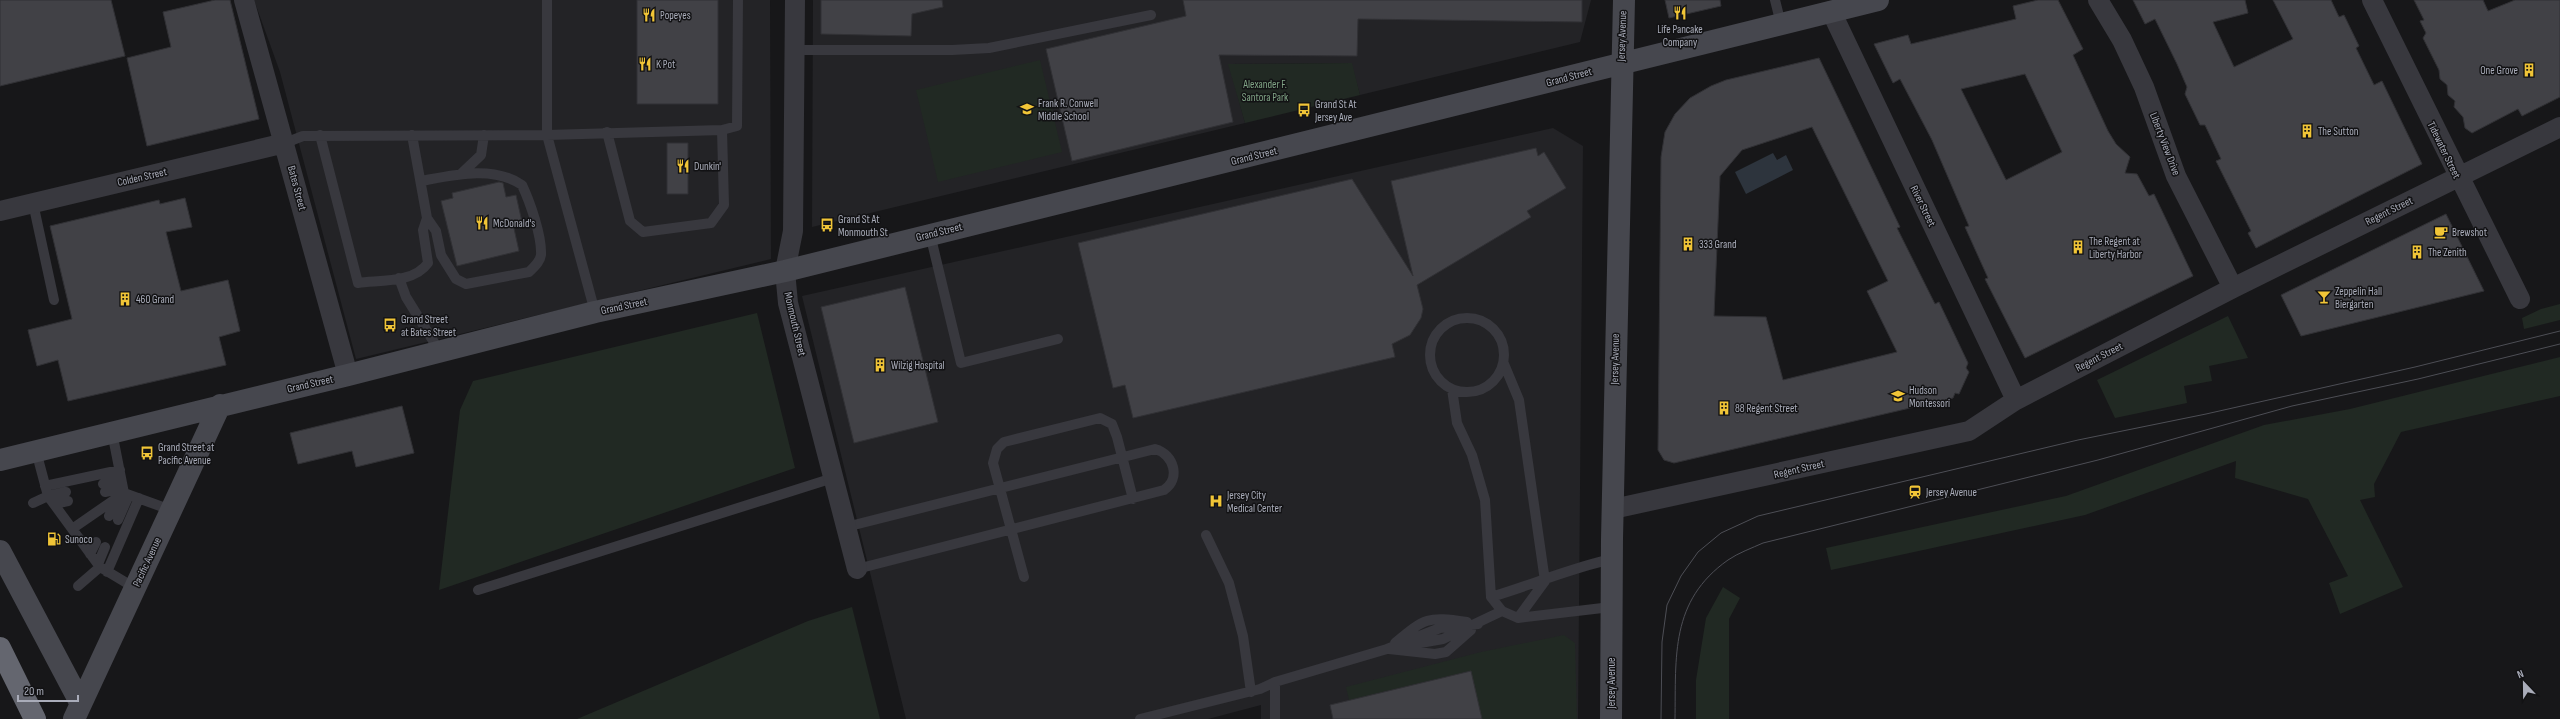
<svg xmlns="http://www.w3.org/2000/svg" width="2560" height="719" viewBox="0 0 2560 719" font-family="'Sofia Sans Condensed',sans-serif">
  <rect width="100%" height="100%" fill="#171719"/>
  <!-- built -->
  <path fill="#232326" d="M254,0H770L771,259L356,359L280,72Z
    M813,0H1591L1580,42L1360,95L1351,63L1229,64L1245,123L812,227Z
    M1553,128L1583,146L1578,719H1261V705L1208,719H906L802,296Z"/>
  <!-- green -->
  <path fill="#212923" d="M1040,60L1062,152L938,182L916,90Z
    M1352,63L1360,95L1245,123L1228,64Z
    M2560,304V320L2524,329L2522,318L2541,309Z
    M757,313L795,468L439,590L460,410L473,381Z
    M2228,316L2248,358L2209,366L2212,381L2184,386L2187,403L2115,418L2097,380Z
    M2560,357V396L2401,432L2374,484L2375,497L2360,500L2403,587L2340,614L2329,583L2348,576L2308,499L2235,478L2236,461L2085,515L1831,570L1826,548L2066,496L2264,425L2350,409Z
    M1723,587L1740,598L1729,619V719H1696V680L1706,618Z
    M852,607L880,719H577L808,621Z
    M1564,635L1575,643L1577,719H1482L1470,671L1349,700L1346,687L1481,652Z"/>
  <!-- water -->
  <path fill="#2d343d" d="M1773,153L1777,160L1786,155L1793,170L1746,194L1735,172Z"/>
  <!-- building -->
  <path fill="#414146" stroke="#313135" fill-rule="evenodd" d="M0,0H111L125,56L0,86Z
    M215,0H230L259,119L147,146L127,58L171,47L163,12Z
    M637,0H718V104H637Z
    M821,0H942L943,7L912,14L911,36L821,34Z
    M1183,0H1582V22L1358,19L1357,56L1219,55L1233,122L1072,161L1046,49L1186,16Z
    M1665,0H1720L1721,6L1669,18Z
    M2038,0H2058L2083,49L2073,55L2108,131L2116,144L2130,157L2125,173L2137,174L2149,196L2154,194L2193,276L2025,358L1985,279L1988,278L1965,227L1969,226L1932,140L1900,79L1893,83L1874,44L1908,35L1911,44L2016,19L2013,6ZM2025,74L2062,152L2006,180L1961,89Z
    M2133,0H2245L2248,13L2213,22L2234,67L2293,39L2273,0H2331L2339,17L2344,15L2359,46L2356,48L2374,85L2382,81L2422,164L2256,248L2248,233L2251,231L2216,161L2221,159L2205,125H2200L2185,94L2187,87L2177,64L2155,19L2145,24Z
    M2414,0H2483L2488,11L2515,0H2560V97L2522,116L2518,109L2472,133L2465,128L2463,117L2454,107L2455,101L2448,95L2447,85L2440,79L2439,70L2423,38L2426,33L2420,21L2424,20Z
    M1819,58L1900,227L1897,228L1935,304L1939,302L1968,363L1966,368L1969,372L1959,394L1955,393L1953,398L1674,463L1664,460L1658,450L1661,157L1665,132L1675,114L1690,98L1711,86L1726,80ZM1812,127L1888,281L1867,291L1897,352L1783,380L1766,317L1714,316L1720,176L1742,150Z
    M667,143H688V194H667Z
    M1536,148L1538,156L1544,152L1566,188L1527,211L1531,217L1417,285L1423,309L1421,318L1410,335L1392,344L1395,357L1133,418L1125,385L1113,388L1078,243L1352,179L1413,276L1391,181Z
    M499,182L503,183L506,197L516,195L522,222L513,224L519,251L457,266L441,201L453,198L452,193Z
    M185,198L192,227L166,232L181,291L228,280L240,331L219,337L226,365L68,401L58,360L37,366L28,330L72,319L50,226L159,200L160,204Z
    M2446,214L2484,291L2301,336L2281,295Z
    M905,287L938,422L854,443L821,307Z
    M402,406L414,453L356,467L352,451L298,464L290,433Z
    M1471,671L1482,719H1333L1330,705Z"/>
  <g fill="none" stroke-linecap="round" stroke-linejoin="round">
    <!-- lane -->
    <path stroke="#38383e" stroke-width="10" d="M1775,0L1781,24
      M795,50H952L989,48L1151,15
      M607,132L630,221L643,232L711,223L724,205L722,130
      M320,135L358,283C381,280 414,283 428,263L423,230L427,218
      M412,135L427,218L436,231L441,255L456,279L466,284L529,272C534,267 540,262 541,255C542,236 530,202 522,185C493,165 453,175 421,181
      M285,143L303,136L547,135V0
      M462,173L481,155L484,135
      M33,203L54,300
      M930,234L961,363L1058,339
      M399,278L406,297L440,352
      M595,312L547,135L722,130L737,126L738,0
      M1430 355a37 37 0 1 1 74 0a37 37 0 1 1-74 0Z
      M1504,364L1519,400L1545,581L1518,618
      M1452,389L1457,423L1472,455L1485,500L1491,597L1502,611L1518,618L1611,607
      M112,432L124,493
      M36,451L48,496L100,567L135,588
      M103,484L121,480
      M45,486L120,470
      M105,492L123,488
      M124,493L171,510
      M33,503L48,496L66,492
      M54,504L68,501
      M109,516L117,499
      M118,520L129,495
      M846,527L1155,449C1174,454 1181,479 1164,490L857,569
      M72,529L124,493
      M1206,535L1229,583L1243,636L1251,692
      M90,554L96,542
      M98,564L105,547
      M107,572L139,498
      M1024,577L993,463L997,449L1004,442L1100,418L1112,424L1117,437L1133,499
      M78,586L100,567
      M478,590L833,478
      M1491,597C1532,585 1570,568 1612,559
      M1395,643C1425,618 1427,616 1467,622
      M1409,645L1443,639L1502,611
      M1389,649L1435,654L1446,652L1471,630
      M1275,682V719
      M1140,719L1260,689L1275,682L1387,649L1440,628L1478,624"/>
    <!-- street -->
    <path stroke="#38383e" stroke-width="20" d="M244,0L348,375
      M795,0L793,231L785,271L788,303L857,569
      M2098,0L2122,40L2144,87L2176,176L2233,288
      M2372,0L2520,299
      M1831,11L2016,400
      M0,211L285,143
      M1613,509L1969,431L2016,400L2233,288L2560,127"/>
    <!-- secondary -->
    <path stroke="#46474e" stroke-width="22" d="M0,460L348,375L595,312L785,271L1878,0
      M0,551L81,704
      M74,719L220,405
      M1611,719L1612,539L1624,0"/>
    <!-- highway -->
    <path stroke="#64666f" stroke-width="22" d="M0,648L35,719"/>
    <!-- tram -->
    <path stroke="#4d4e55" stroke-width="1" d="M1661,719L1662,642L1667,605L1681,576L1698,552L1721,533L1758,516L2078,440L2206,414L2415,367L2560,331
      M1675,719C1676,656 1670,601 1728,560C1738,553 1752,548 1763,543L2098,460L2292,406L2418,379L2560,344"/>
  </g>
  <!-- icons -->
  <defs>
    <g id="restaurant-bare" transform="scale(1.08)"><path d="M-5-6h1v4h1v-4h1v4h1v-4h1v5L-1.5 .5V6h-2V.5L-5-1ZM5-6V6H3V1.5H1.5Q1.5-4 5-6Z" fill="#f1c537" stroke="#121214" stroke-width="2.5" paint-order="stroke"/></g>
    <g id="building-bare" transform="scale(1.08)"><path d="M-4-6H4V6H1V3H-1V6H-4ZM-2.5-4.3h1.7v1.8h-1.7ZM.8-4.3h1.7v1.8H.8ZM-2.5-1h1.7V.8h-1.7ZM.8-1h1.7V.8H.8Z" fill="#f1c537" stroke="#121214" stroke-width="2.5" paint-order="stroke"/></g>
    <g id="school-bare" transform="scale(1.08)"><path d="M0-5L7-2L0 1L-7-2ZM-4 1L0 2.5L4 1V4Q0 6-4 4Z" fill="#f1c537" stroke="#121214" stroke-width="2.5" paint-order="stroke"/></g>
    <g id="bus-bare" transform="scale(1.08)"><path d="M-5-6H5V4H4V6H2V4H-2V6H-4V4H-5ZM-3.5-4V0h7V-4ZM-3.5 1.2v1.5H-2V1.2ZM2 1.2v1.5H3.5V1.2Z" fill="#f1c537" stroke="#121214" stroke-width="2.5" paint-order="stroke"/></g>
    <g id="cafe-bare" transform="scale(1.08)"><path d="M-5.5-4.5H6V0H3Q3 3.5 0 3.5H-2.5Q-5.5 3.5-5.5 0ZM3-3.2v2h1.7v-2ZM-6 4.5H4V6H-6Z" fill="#f1c537" stroke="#121214" stroke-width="2.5" paint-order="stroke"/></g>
    <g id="bar-bare" transform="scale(1.08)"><path d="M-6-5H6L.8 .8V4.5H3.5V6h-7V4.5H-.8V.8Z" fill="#f1c537" stroke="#121214" stroke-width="2.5" paint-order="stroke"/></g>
    <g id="station-bare" transform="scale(1.08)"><path d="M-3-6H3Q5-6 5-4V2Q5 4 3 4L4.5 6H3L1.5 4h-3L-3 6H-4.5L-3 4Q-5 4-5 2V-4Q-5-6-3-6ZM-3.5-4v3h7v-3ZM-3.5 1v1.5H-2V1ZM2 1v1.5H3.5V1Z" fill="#f1c537" stroke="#121214" stroke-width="2.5" paint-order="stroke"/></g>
    <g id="hospital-bare" transform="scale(1.08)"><path d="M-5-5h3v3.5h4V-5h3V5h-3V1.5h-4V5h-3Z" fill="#f1c537" stroke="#121214" stroke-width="2.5" paint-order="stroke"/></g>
    <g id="fuel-bare" transform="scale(1.08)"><path d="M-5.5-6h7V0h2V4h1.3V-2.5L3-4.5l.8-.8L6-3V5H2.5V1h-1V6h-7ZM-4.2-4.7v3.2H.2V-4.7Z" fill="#f1c537" stroke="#121214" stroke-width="2.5" paint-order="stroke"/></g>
  </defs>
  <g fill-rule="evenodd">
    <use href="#restaurant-bare" x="1680" y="13"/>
    <use href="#restaurant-bare" x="649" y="15"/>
    <use href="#restaurant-bare" x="645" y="64"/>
    <use href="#building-bare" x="2529" y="70"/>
    <use href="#school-bare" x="1027" y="109"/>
    <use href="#bus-bare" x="1304" y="110"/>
    <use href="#building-bare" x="2307" y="131"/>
    <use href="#restaurant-bare" x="683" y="166"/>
    <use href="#restaurant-bare" x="482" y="223"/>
    <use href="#bus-bare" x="827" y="225"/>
    <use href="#cafe-bare" x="2441" y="232"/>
    <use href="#building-bare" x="1688" y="244"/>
    <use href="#building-bare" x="2078" y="247"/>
    <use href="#building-bare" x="2417" y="252"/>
    <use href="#bar-bare" x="2324" y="297"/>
    <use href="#building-bare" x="125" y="299"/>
    <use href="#bus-bare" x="390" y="325"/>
    <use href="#building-bare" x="880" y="365"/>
    <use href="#school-bare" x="1898" y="396"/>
    <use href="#building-bare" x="1724" y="408"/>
    <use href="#bus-bare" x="147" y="453"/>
    <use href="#station-bare" x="1915" y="492"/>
    <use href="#hospital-bare" x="1216" y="501"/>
    <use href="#fuel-bare" x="54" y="539"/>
  </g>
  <g text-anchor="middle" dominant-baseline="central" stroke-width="3" stroke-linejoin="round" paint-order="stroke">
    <!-- poi labels -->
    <g font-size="11" fill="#a9acb9" stroke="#121214" text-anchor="start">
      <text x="660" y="15">Popeyes</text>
      <text x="1680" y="29" text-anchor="middle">Life Pancake<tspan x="1680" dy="13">Company</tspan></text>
      <text x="656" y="64">K Pot</text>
      <text x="2518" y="70" text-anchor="end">One Grove</text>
      <text x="1038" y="103">Frank R. Conwell<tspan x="1038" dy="13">Middle School</tspan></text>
      <text x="1315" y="104">Grand St At<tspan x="1315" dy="13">Jersey Ave</tspan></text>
      <text x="2318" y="131">The Sutton</text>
      <text x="694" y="166">Dunkin'</text>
      <text x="838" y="219">Grand St At<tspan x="838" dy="13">Monmouth St</tspan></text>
      <text x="493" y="223">McDonald's</text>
      <text x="2452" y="232">Brewshot</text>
      <text x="2089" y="241">The Regent at<tspan x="2089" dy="13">Liberty Harbor</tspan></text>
      <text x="1699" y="244">333 Grand</text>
      <text x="2428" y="252">The Zenith</text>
      <text x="2335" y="291">Zeppelin Hall<tspan x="2335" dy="13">Biergarten</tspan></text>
      <text x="136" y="299">460 Grand</text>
      <text x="401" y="319">Grand Street<tspan x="401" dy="13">at Bates Street</tspan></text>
      <text x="891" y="365">Wilzig Hospital</text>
      <text x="1909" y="390">Hudson<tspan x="1909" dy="13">Montessori</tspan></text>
      <text x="1735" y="408">88 Regent Street</text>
      <text x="158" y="447">Grand Street at<tspan x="158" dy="13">Pacific Avenue</tspan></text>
      <text x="1926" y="492">Jersey Avenue</text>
      <text x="1227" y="495">Jersey City<tspan x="1227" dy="13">Medical Center</tspan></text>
      <text x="65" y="539">Sunoco</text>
    </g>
    <!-- street labels -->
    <g font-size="11" fill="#a9acb9" stroke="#121214">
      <text transform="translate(1622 36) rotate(-88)">Jersey Avenue</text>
      <text transform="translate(1569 77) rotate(-15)">Grand Street</text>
      <text transform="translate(2165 144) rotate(69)">Liberty View Drive</text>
      <text transform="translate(2444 150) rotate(64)">Tidewater Street</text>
      <text transform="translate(1254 156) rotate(-14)">Grand Street</text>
      <text transform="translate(142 177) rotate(-13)">Colden Street</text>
      <text transform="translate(297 188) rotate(75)">Bates Street</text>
      <text transform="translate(1923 206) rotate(64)">River Street</text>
      <text transform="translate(2389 211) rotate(-26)">Regent Street</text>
      <text transform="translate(939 232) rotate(-14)">Grand Street</text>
      <text transform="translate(624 306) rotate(-12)">Grand Street</text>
      <text transform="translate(795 324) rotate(77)">Monmouth Street</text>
      <text transform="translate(2099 357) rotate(-27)">Regent Street</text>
      <text transform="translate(1615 359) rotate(-89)">Jersey Avenue</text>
      <text transform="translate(310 384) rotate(-13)">Grand Street</text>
      <text transform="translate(1799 469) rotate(-13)">Regent Street</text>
      <text transform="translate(147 562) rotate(-65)">Pacific Avenue</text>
      <text transform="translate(1611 683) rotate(-90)">Jersey Avenue</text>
    </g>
    <!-- park labels -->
    <g font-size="11" fill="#80a486" stroke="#121214">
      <text x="1265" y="84">Alexander F.<tspan x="1265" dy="13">Santora Park</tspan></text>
    </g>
  </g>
  <!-- north arrow -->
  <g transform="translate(2524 683) rotate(338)" stroke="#121214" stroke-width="3" paint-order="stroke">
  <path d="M0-3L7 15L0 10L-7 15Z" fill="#a9acb9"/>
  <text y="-6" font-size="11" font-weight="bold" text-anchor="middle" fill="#a9acb9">N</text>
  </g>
  <!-- scale -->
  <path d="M18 695v6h60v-6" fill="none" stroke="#a9acb9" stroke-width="2"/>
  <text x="24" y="695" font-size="12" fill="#a9acb9" stroke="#121214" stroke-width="3" paint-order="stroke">20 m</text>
</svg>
